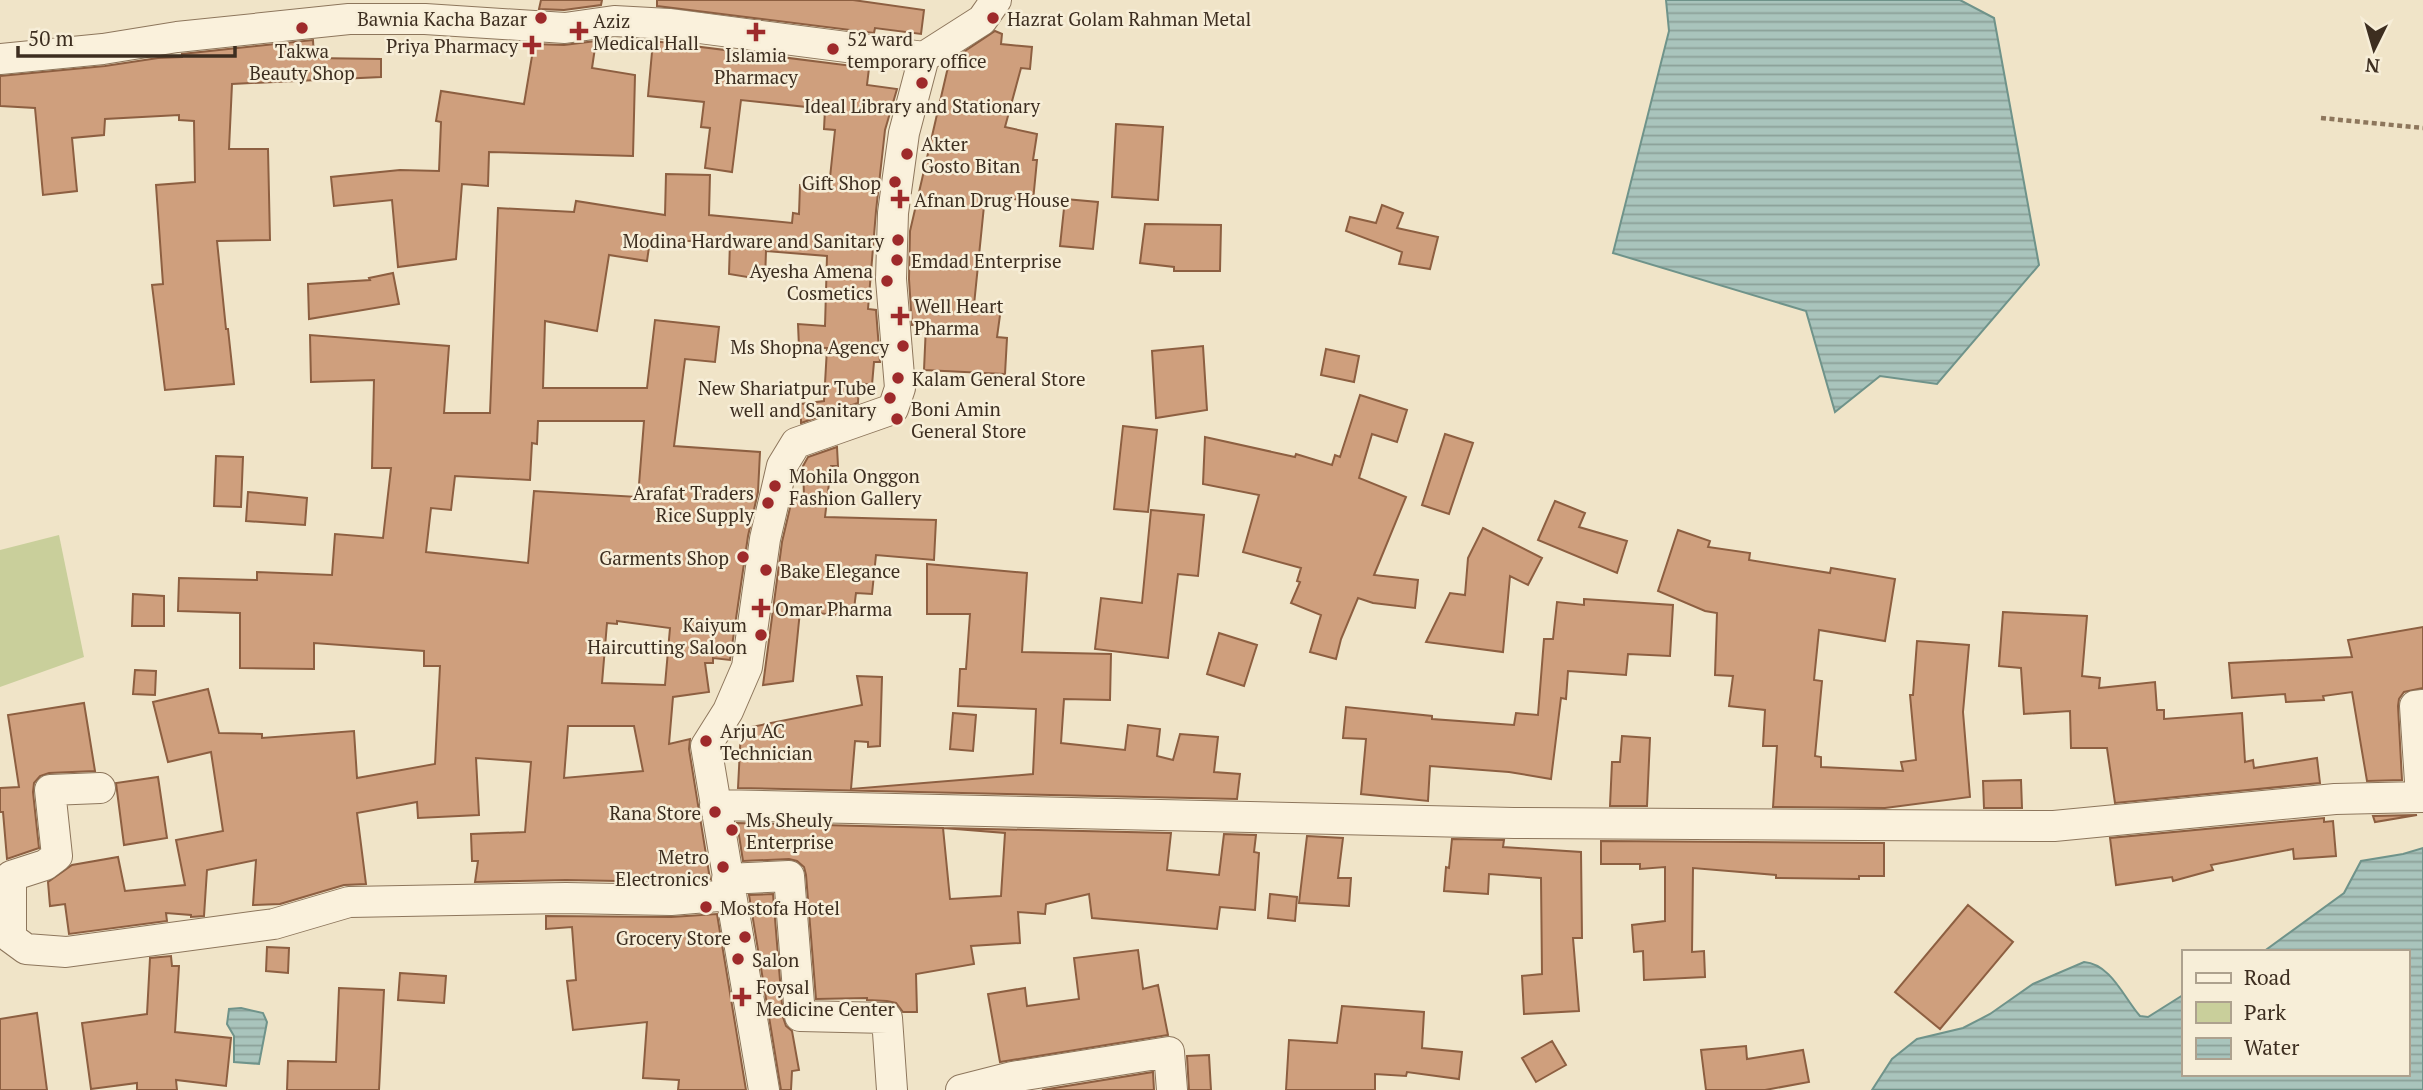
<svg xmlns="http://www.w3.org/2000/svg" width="2423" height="1090" viewBox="0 0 2423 1090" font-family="'PT Serif',serif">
  <defs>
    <pattern id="water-rules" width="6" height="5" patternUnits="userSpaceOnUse" patternTransform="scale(1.75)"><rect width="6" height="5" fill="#a9c4bc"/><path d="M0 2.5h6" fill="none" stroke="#8ba098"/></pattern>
  </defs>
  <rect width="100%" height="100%" fill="#f0e4c8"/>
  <!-- green -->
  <path fill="#c9cf9b" d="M59,535L84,657L0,687V550Z"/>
  <!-- water -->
  <path fill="url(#water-rules)" stroke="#6f938a" stroke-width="2" d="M1666,0H1960L1994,18L2039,265L1937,384L1880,376L1835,412L1806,311L1613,253L1669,31Z
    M2423,848V1090H1872L1892,1059L1917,1039L1963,1028L1990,1014L2033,984L2084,962C2111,964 2124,998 2140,1016L2148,1017L2183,995V1074H2407V952H2263L2344,893L2361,861L2403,854Z
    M241,1008L263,1013L267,1022L259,1064L234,1062V1036L227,1024L229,1009Z"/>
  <!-- building -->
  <path fill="#cf9f7d" stroke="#8d5f41" stroke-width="2" fill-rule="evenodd" d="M541,0H602L601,5L564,10L539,9Z
    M657,0H853L924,10L921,34L875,28L874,33L657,6Z
    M995,31L1002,34L1001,44L1032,47L1030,69L1021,68L1005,127L1037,134L1033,160H1037L1033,201L985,196L974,305L1001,308L997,337L1007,338L1005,374L924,370L926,325H912L909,279L910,231L948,67L956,57Z
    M313,40L314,58L381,59V77L232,84L229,149H268L270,240L217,241L226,329H228L234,384L165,390L152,285L163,284L156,185L195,182L194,121L179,120V115L105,119L104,135L72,138L77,191L43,195L35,108L0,106V76L105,66L158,58L182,57V54Z
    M596,41L592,68L635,75L633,156L489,152L488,186L462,184L456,259L398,267L392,200L334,206L331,177L400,170L439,171L441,122L436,121L441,91L524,104L534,44L564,45Z
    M653,41L869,68L867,85L897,89L885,130L876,211L868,309L876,310L880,362H874L872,385L859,383L858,403L801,423V404L824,401L827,348L799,347L798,324L825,326L827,256L766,251L765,280L729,274L730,242L650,240L647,261L609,255L597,331L545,321L543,388H647L655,320L719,327L715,362L685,359L674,446L760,452L758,492L748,536L730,660L713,658V663H705L709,692L673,697L669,744L690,739L689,749L710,879L670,882L566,880L475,882L478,861H472L471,834L525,832L531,762L476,758L479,815L418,818L417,802L357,813L366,884L344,885L280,904L253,905L256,860L207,870L204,916L191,917V915L166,913L167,921L69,934L65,904L50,906L48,882L72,865L118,857L125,891L185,885L176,840L223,831L211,752L168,762L153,702L208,689L219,733L262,734V738L354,731L357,778L435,764L440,666H424V651L314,643V669L240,668V613L178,611L179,578L257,580V572L332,575L335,534L383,538L391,468H372L374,380L311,382L310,335L449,346L444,413H490L498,208L574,212L576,201L665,215L666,174L710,175L709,215L792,223L793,213L799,214L800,185L829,187L835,130L824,129L825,109L741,100L732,172L705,168L710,128L701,127L704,102L648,96ZM538,421H644L638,497L534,491L528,563L426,552L431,508L451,510L455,476L530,480L532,443L537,444ZM617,621L670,628L665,685L602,683L607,623L617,624ZM568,726H634L643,771L564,778Z
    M1116,124L1163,127L1158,200L1112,197Z
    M1065,199L1098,202L1093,249L1060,246Z
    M1382,205L1403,213L1397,228L1438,237L1430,269L1399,264L1402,252L1346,231L1350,217L1376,223Z
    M1145,224L1221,225L1220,271H1174V267L1140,263Z
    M393,273L399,304L309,319L308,284L370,280L369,278Z
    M1203,346L1207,410L1156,418L1152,351Z
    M1326,349L1359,356L1354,382L1321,375Z
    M1360,395L1407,410L1397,442L1372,434L1359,478L1406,497L1374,575L1418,580L1415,608L1373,603L1358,598L1341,639L1336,659L1310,652L1321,615L1291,603L1300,582L1297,581L1301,568L1243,552L1259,495L1203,484L1205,437L1295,457L1296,454L1332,465L1335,455L1340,457Z
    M1123,426L1157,430L1148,512L1114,509Z
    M1445,434L1473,443L1449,514L1422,505Z
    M837,447L838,466H831L825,517L936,520L934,560L876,555L872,594L856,593L853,617L800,611L793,681L763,685L782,542L793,495L804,496L803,466L808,457Z
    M216,456L243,457L241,507L214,506Z
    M248,492L307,498L305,525L246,521Z
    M1555,501L1585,513L1579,527L1627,541L1617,573L1538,540Z
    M1151,510L1204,515L1198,576L1178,574L1168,658L1095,649L1101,598L1142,603Z
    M1483,528L1542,558L1528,585L1510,576L1503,652L1426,642L1450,593L1465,595L1468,558Z
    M1678,530L1710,541L1708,547L1750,553L1749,560L1830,573L1831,568L1895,579L1885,641L1819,630L1814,680L1822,681L1815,756L1821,757V767L1903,771L1901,762L1916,760L1910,695H1913L1917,641L1969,645L1963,712L1970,797L1885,808L1773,807L1777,746H1763L1765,710L1729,706L1733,676L1715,675L1717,613L1705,611L1658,591Z
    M927,564L1027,573L1022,652L1111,654L1110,700L1064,699L1061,743L1125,750L1128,725L1160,729L1157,756L1173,760L1180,734L1218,737L1214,772L1240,774L1237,799L738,788L741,729L862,705L857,676L882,677L880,746L868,747V742L855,741L851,789L1033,774L1036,709L958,706L960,669H966L970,614H927Z
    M133,594L164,596V626H132Z
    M1584,599L1673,605L1670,656L1628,654L1626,675L1568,671L1566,699L1561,698L1551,779L1509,772L1430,766L1428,801L1361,794L1366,739L1343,738L1346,707L1432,716V719L1514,725L1516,713L1538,715L1544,639H1553L1557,602L1584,605Z
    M2003,612L2087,616L2082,676L2100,678L2099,688L2155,682L2157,710H2164V719L2242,713L2245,762L2253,760L2254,768L2317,758L2320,783L2115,803L2107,748H2071L2070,711L2024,714L2021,668L1999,666Z
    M2423,627V688L2404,692L2399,699L2398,706L2402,780L2367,781L2352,692L2323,696L2324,700L2286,702L2285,694L2232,698L2229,663L2352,657L2348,640Z
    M1219,633L1257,645L1244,686L1207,674Z
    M135,670L156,671L155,695L133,694Z
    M84,703L95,771L49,773L40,776L34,783L33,792L39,848L7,859L3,812H0V788L19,787L8,715Z
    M953,713L976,715L973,751L950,749Z
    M1622,736L1650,738L1647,806H1610L1612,762H1620Z
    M158,777L167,838L124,845L116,783Z
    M2021,780L2022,808H1984L1983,781Z
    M2417,815L2375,822L2373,816Z
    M2324,818V822L2333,821L2336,856L2294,859L2293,849L2211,865L2213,870L2173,881L2172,877L2116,885L2110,838Z
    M737,823L943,828L950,899L1001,896L1005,833L943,828L1171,833L1167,870L1219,875L1224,834L1256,835L1254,852L1259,853L1255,910L1220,907L1217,929L1092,918L1089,894L1046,904L1045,914L1018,912L1020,943L971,946L974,964L916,974L917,1012H903L896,1003L887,1001L867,1000V998L816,999L806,875L804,867L797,861L789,859L743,861Z
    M1307,836L1343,838L1338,878H1351L1349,906L1299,903Z
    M1452,839L1504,840L1503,847L1581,852L1582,938H1573L1579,1011L1524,1014L1522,976L1542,974L1541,878L1489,874L1488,894L1444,891L1446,867L1449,868Z
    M1601,841L1884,843V876H1859V879L1776,878V875L1693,868L1692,952L1704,951L1705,977L1644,980L1643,951L1634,952L1632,925L1665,921V867L1640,869V864H1601Z
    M773,894L783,1017L786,1026L792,1031L799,1070L792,1071L791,1090H781L749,895Z
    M1270,894L1297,897L1295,921L1268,918Z
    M1968,905L2013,942L1940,1029L1895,992Z
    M717,914L746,1090H678L679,1080L643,1078L647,1022L573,1030L567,981L576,980L572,927L546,929V916L671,917Z
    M267,947L289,948L288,973L266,971Z
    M1138,950L1143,989L1158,985L1168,1035L1000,1062L988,994L1025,988L1027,1006L1079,999L1074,958Z
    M171,956L172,966H179L175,1032L231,1038L226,1086L176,1080L177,1090H137V1083L91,1089L82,1023L147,1014L150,958Z
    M400,973L446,976L444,1003L398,1000Z
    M339,988L384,990L379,1090H287L288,1061L336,1062Z
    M1342,1006L1424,1012L1422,1048L1462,1052L1459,1079L1407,1072L1406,1076L1375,1074V1090H1286L1289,1040L1337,1043Z
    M37,1013L47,1090H0V1019Z
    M1552,1041L1566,1065L1536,1082L1522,1058Z
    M1746,1046L1747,1059L1803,1050L1809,1082L1765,1090H1706L1701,1050Z
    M1209,1055L1211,1090H1189L1187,1056Z
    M1153,1072L1154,1090H1042Z"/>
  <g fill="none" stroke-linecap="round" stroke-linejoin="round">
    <!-- minor casing -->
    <g stroke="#8d765c" stroke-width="32">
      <path id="minor" d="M0,59L103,49L177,37L349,19H425L565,28L614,21L669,24L924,57
        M100,788L50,790L57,856L45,865L11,876V938L26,949L66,952L274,924L349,902L566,898L671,900L730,895
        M715,805L1514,823L2054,826L2335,799L2421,797L2415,706L2423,705
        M727,879L789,876L800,1016L887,1018L892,1090
        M764,1090L706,746L728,711L747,667L765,539L782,466L796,443L893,409L900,388L891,279L893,213L904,133L924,57L982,20L996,0
        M961,1090L1012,1077L1169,1052L1172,1090"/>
    </g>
    <!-- path -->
    <path stroke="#8d765c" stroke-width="4.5" stroke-dasharray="5 3.5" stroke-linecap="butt" d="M2321,118L2423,128"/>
    <!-- minor -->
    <use href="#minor" stroke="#faf1dc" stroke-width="30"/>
  </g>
  <!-- markers -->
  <g fill="#9e2a2b" stroke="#f7eed8" stroke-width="2.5">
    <circle cx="541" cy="18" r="7"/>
    <circle cx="993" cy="18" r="7"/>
    <circle cx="302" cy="28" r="7"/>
    <path d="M575.5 20.5h7v7h7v7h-7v7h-7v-7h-7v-7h7z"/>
    <path d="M752.5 21.5h7v7h7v7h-7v7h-7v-7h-7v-7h7z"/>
    <path d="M528.5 34.5h7v7h7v7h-7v7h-7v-7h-7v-7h7z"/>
    <circle cx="833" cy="49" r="7"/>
    <circle cx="922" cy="83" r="7"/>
    <circle cx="907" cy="154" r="7"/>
    <circle cx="895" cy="182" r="7"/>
    <path d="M896.5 188.5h7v7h7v7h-7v7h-7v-7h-7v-7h7z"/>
    <circle cx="898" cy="240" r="7"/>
    <circle cx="897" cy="260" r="7"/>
    <circle cx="887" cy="281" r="7"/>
    <path d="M896.5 305.5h7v7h7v7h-7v7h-7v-7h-7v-7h7z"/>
    <circle cx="903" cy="346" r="7"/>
    <circle cx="898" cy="378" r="7"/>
    <circle cx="890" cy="398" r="7"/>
    <circle cx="897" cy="419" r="7"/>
    <circle cx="775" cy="486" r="7"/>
    <circle cx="768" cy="503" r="7"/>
    <circle cx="743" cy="557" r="7"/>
    <circle cx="766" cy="570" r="7"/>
    <path d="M757.5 597.5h7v7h7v7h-7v7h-7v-7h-7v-7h7z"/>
    <circle cx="761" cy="635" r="7"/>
    <circle cx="706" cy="741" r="7"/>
    <circle cx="715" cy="812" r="7"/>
    <circle cx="732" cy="830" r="7"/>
    <circle cx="723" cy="867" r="7"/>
    <circle cx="706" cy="907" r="7"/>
    <circle cx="745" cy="937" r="7"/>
    <circle cx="738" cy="959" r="7"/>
    <path d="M738.5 986.5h7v7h7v7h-7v7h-7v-7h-7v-7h7z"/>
  </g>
  <g text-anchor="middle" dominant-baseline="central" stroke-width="5" stroke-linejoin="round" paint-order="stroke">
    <!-- poi labels -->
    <g font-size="19" fill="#3d2e20" stroke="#f7eed8" text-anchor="start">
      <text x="527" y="18" text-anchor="end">Bawnia Kacha Bazar</text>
      <text x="1007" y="18">Hazrat Golam Rahman Metal</text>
      <text x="593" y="20">Aziz<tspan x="593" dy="22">Medical Hall</tspan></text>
      <text x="847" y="38">52 ward<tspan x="847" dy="22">temporary office</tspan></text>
      <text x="518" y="45" text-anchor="end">Priya Pharmacy</text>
      <text x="302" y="50" text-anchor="middle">Takwa<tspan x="302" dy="22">Beauty Shop</tspan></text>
      <text x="756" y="54" text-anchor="middle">Islamia<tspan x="756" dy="22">Pharmacy</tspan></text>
      <text x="922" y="105" text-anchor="middle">Ideal Library and Stationary</text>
      <text x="921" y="143">Akter<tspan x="921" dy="22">Gosto Bitan</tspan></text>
      <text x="881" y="182" text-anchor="end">Gift Shop</text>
      <text x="914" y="199">Afnan Drug House</text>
      <text x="884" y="240" text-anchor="end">Modina Hardware and Sanitary</text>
      <text x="911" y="260">Emdad Enterprise</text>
      <text x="873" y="270" text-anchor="end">Ayesha Amena<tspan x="873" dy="22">Cosmetics</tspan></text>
      <text x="914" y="305">Well Heart<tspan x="914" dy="22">Pharma</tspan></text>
      <text x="889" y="346" text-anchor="end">Ms Shopna Agency</text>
      <text x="912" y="378">Kalam General Store</text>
      <text x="876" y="387" text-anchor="end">New Shariatpur Tube<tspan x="876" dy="22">well and Sanitary</tspan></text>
      <text x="911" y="408">Boni Amin<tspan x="911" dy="22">General Store</tspan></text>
      <text x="789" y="475">Mohila Onggon<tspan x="789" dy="22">Fashion Gallery</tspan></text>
      <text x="754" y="492" text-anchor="end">Arafat Traders<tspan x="754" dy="22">Rice Supply</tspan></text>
      <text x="729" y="557" text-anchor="end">Garments Shop</text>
      <text x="780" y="570">Bake Elegance</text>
      <text x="775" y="608">Omar Pharma</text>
      <text x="747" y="624" text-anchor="end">Kaiyum<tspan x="747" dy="22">Haircutting Saloon</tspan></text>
      <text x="720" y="730">Arju AC<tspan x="720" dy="22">Technician</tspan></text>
      <text x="701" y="812" text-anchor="end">Rana Store</text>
      <text x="746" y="819">Ms Sheuly<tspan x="746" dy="22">Enterprise</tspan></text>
      <text x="709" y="856" text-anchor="end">Metro<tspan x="709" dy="22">Electronics</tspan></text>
      <text x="720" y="907">Mostofa Hotel</text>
      <text x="731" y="937" text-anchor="end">Grocery Store</text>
      <text x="752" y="959">Salon</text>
      <text x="756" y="986">Foysal<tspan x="756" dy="22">Medicine Center</tspan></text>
    </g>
  </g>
  <!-- legend -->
  <rect x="2182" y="950" width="228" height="126" fill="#f7eed8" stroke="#ada18e" stroke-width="2"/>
  <rect x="2196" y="973" width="35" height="10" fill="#faf1dc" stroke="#ada18e" stroke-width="2"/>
  <text x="2244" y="985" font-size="21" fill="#3d2e20">Road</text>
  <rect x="2196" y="1002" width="35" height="21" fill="#c9cf9b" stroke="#ada18e" stroke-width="2"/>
  <text x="2244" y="1020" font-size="21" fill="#3d2e20">Park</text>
  <rect x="2196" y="1038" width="35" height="21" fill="url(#water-rules)" stroke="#ada18e" stroke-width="2"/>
  <text x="2244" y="1055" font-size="21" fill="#3d2e20">Water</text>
  <!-- north arrow -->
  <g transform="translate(2374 49) rotate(185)" stroke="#f7eed8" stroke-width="5" paint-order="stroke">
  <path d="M0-5L12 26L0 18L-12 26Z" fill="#3d2e20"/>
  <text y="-10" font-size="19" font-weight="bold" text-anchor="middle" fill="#3d2e20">N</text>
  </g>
  <!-- scale -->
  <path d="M18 46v10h217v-10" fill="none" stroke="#3d2e20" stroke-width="3.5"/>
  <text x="28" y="46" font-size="21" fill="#3d2e20" stroke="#f7eed8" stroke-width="5" paint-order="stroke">50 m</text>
</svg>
